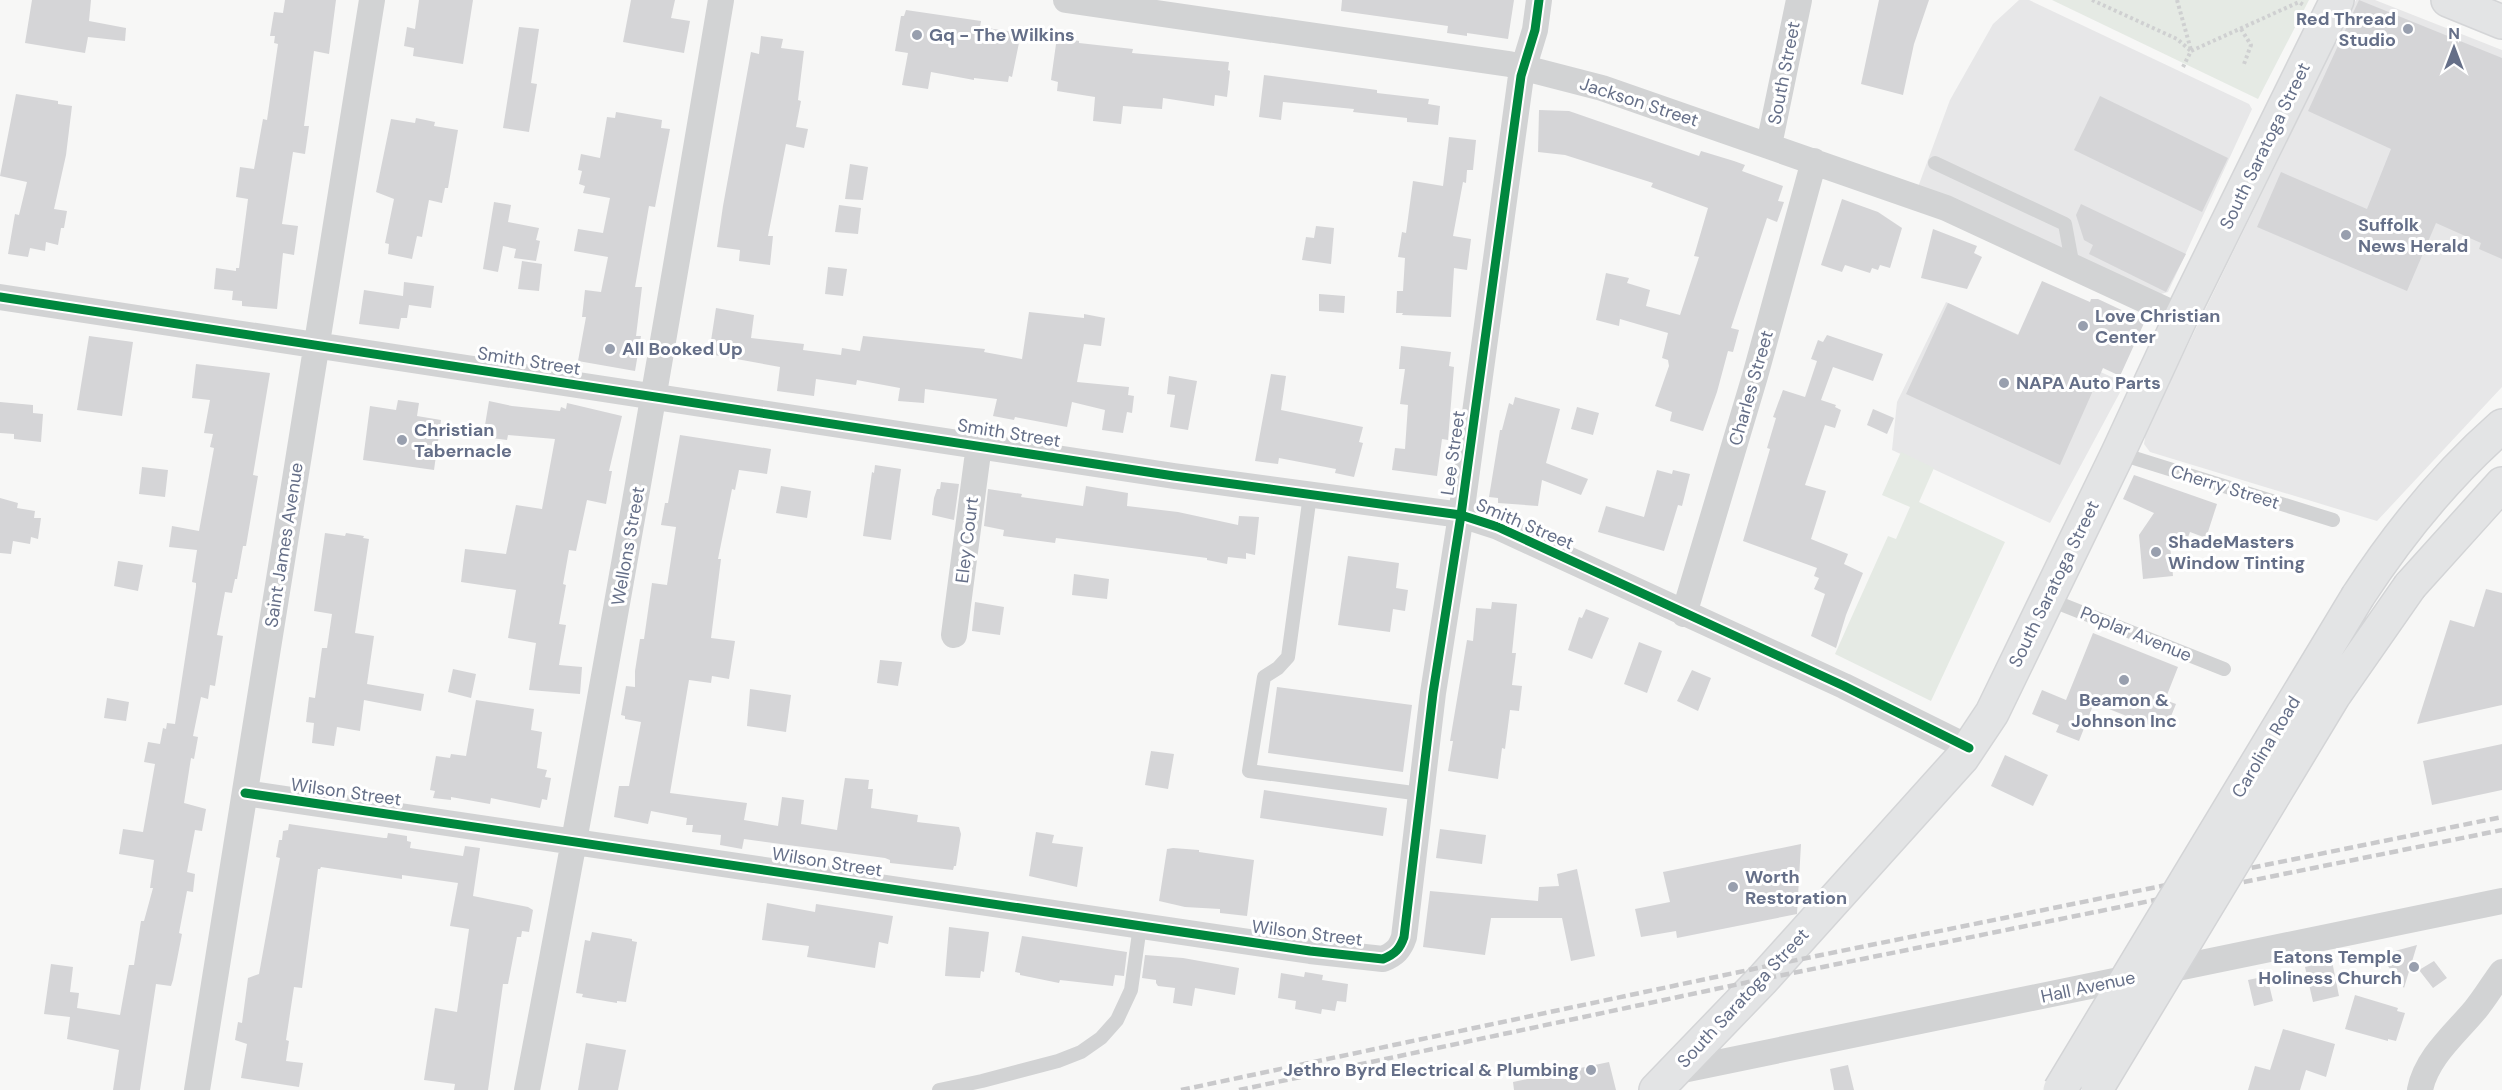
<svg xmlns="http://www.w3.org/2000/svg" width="2502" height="1090" viewBox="0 0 2502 1090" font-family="'DM Sans',sans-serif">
  <rect width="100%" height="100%" fill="#f7f7f6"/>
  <!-- built -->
  <path fill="#e7e7e8" d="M2019,0H2029L2249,104L2252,109L2168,292L2161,294L1918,187L1950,100L1993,24Z
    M2356,0H2375L2502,50V387L2377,521L2150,452L2144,444L2146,431Z
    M1946,302L2125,383L2050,523L1892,450L1897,402Z"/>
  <!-- green -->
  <path fill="#e5eae4" d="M2052,0H2309L2258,99Z
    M1901,452L1934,468L1919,502L2005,542L1931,701L1835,654L1888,536L1896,539L1910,507L1882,495Z"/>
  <!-- building -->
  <path fill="#d5d5d7" d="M32,0H91L89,21L126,28L125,41L88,37L85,53L25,43Z
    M285,0H336L329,54L314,51L304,126H309L305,154L293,152L282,224L298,226L294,255L283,253L277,309L242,306V301L232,300L233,291L214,289L216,268L236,271V268H239L248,199L236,197L240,167L254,169L263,119L267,120L278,44L274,43L275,36H270L274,12L283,13Z
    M419,0H473L463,64L413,56L414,48L404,46L407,27L415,29Z
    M631,0H675L671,18L690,21L684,53L623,42Z
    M1342,0H1514L1508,39L1467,33V36L1447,33L1448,26L1341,11Z
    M1879,0H1929L1914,44L1903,95L1861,84Z
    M2359,0L2502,58V259L2479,249L2481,243L2436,223L2407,291L2257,227L2281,172L2367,209L2391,149L2308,111Z
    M906,10L981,21L980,27L1021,33L1012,77L1009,76L1008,82L974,78V80L931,72L928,89L902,85L908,53L895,51L901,16H904Z
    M519,27L539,29L531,83L537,84L529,132L503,128Z
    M761,36L783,39L781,48L804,51L798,100L801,101L796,127L808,129L804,148L786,144L768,236H773L770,265L739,261L740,250L717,247L723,206L751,52L759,54Z
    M1057,37L1079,41V43L1133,49L1132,53L1229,62L1228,70L1230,71L1227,97L1215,95L1214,106L1163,98L1162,109L1123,106L1121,124L1093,121L1095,97L1057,91L1058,82L1051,80Z
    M1264,75L1377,90V93L1429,99L1428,104L1440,106L1438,125L1407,122V118L1353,112L1354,109L1283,102L1281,120L1259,117Z
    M16,94L58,101V104L72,106L66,155L54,209L67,211L64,228H61L58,245L46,242L45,251L30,248L28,257L8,254L15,214L19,215L27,182L0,176Z
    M2100,96L2228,158L2202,212L2074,150Z
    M1539,110L1569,111L1699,156L1701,151L1734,161L1745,165L1742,171L1783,186L1778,201L1784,202L1777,222L1767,218L1731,328L1739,330L1733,352L1728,351L1717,392L1703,431L1670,421L1672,412L1655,406L1669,366L1668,360L1662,358L1668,333L1620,319L1619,326L1596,320L1606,273L1629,278L1627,283L1650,290L1646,306L1680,315L1699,257L1694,256L1708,208L1651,187L1653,183L1565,155L1538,152Z
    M616,112L662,120L661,128L670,129L655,207L649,206L635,287H642L636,336H641L635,371L578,361L586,317H582L585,290L601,292L608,257L574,251L578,229L603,233L610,198L583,193L585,186L579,184L582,171L578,170L581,154L600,158L607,117L615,118Z
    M416,118L435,122L434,126L458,130L448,188H445L442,203L429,200L422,237L417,236L412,259L388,254L389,244L385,243L394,199L376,192L391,119L415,123Z
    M1449,137L1476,140L1473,170H1467L1466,183L1463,182L1453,236L1471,239L1467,270L1454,268L1451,317L1402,315L1403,313H1396L1397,291H1403L1405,258L1398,257L1402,232L1406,233L1413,181L1443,186Z
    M850,164L868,167L863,200L845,199Z
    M1842,199L1878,212L1902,228L1890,268L1880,265L1878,270L1872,268L1870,273L1845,265L1842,272L1821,265Z
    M494,202L511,205L508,222L539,228L536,240L540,241L536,261L514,258L516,249L503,246L498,272L483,269Z
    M2081,204L2186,254L2166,292L2089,254L2093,245L2084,240L2076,215Z
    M839,205L861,208L858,234L835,232Z
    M1316,226L1334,228L1331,264L1302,260L1306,237L1314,238Z
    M1933,229L1977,246L1974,253L1982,257L1967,289L1921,278Z
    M522,261L542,264L539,291L518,289Z
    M828,267L847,269L843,296L825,294Z
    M2042,281L2090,302L2091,299H2098L2145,321L2120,376L2103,368L2060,465L1906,394L1948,303L2018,335Z
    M404,282L434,286L431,308L409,305L407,318H401L399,329L359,324L364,290L403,296Z
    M1319,294L1345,296L1344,313L1319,311Z
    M716,308L754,315L751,338L804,344L803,350L841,355L842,348L860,351L863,336L985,349L984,352L1022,359L1029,312L1084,318V314L1105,318L1101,346L1084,344L1077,382L1129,387L1128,395L1134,396L1132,413L1127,412L1123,433L1102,430L1105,410L1072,402L1067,427L1015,417L1014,420L993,416L997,399L925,389L924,403L898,401L900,388L857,380L856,385L816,379L814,396L777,391L780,367L709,354Z
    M1827,335L1883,354L1873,381L1833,367L1821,400L1836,405L1835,407L1841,410L1835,428L1825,425L1805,485L1826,491L1811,539L1848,554L1844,564L1863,573L1846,615L1836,648L1811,636L1825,594L1814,589L1819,578L1814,576L1817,568L1743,541L1770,449L1767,448L1776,418L1773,417L1783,390L1805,397L1817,361L1811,359L1818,340L1823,342Z
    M89,336L133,342L122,416L77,410Z
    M1401,346L1451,352L1449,366L1454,367L1448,440L1442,439L1437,476L1392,470L1395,448L1405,449L1408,405L1400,404L1405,369H1399Z
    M196,364L270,373L253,475L258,476L246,546H243L237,579H235L232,593L225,592L217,635L223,636L215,686L210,685L208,699L201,697L193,736L198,737L194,759L191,758L184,803L206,809L202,831L195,830L187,872L195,874L193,892L187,891L179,933L182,934L173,980L171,986L156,984L140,1090H113L119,1050L67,1039L70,1017L44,1014L51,964L73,967L70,992L79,993L77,1008L120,1015L129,965H134L141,921H144L153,888H150L154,860L119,854L123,829L143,832L155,764L144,762L148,742L160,744L163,728L166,729L167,723L175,724L196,587V583L192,582L197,550L169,547L172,526L199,531L214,448L210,447L213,434L204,433L210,400L192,398Z
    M1271,374L1286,376L1281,410L1363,427L1359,442L1363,443L1354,477L1335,473L1336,469L1279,458L1278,464L1255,461Z
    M1169,376L1197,381L1188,430L1170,427L1175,395L1167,394Z
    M1515,397L1560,409L1546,463L1588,479L1581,495L1542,480L1538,506L1498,503V498L1489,497L1500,430H1502L1509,403L1513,405Z
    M398,400L419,403L417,416L441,420L434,470L363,460L370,406L396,410Z
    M489,401L512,406L560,411L561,407L566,409L567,403L622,416L609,471H612L606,504L587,500L576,551L569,550L563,584L566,585L559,624L566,625L559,665L582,667L580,694L529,690L536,643L508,638L516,590L461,582L465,549L506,554L516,505L542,509L555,439L508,435L507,440L483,437Z
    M0,402L33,405V413L43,414L41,442L14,439V434L0,433Z
    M1577,407L1599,413L1593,435L1571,429Z
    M1873,409L1894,418L1887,434L1867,425Z
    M680,435L771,449L767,474L739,470L735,490L732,489L718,559H721L711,638L735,641L729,679L712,676L711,683L689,680L670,793L747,803L744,820L778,826L782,797L804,800L801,824L837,830L845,778L869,780L868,789H873L871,808L918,815L917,822L959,827L961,834L956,866H954L953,870L890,863V860L885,858L744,839L742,849L720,845L721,835L692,832L693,825H686L687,818L651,811L648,824L614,817L619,786H629L641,722L625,719V716L621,715L626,686L635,687V671L640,639H644L652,583L667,585L676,527L661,525L665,503H668Z
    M875,465L901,469L891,540L863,536L872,472L874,473Z
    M142,467L168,470L165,497L139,494Z
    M1657,470L1672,474L1673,470L1690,474L1682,506L1678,505L1664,551L1598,532L1606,506L1644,517Z
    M2134,475L2217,504L2206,538L2190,532L2187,540L2169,534L2173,576L2143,579L2139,535L2154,513L2123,499Z
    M941,482L959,484L954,520L932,515L934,498L937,489H940Z
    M781,486L811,491L807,518L776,513Z
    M1086,486L1128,493L1127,506L1178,512L1238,525L1239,516L1259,517L1255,555L1246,553V559L1228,557L1227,564L1207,560V558L1056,538L1055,543L1003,536L1004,530L984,526L988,489L1022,494L1021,497L1083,506Z
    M0,498L18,503L17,508L35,511L34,518H41L38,539L31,537L30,544L13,541L11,554L0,553Z
    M325,533L345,536L346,533L364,536L363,538L369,539L355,633L374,636L367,684L424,694L421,711L364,700L360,731L337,727L334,746L312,743L314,723L306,722L309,697L315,698L322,648H327L332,614L314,611Z
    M1348,556L1399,563L1396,588L1408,590L1405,611L1393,609L1390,632L1338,625Z
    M118,561L143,565L138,591L114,586Z
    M1074,574L1109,579L1107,599L1072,595Z
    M2486,589L2502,593V705L2417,724L2450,620L2474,627Z
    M975,602L1004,607L1000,635L972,631Z
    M1492,602L1517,604L1512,653H1516L1512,685L1522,686L1519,711L1510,710L1505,749L1502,748L1498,779L1448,771L1453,741H1450L1467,640L1473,641L1476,608L1491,609Z
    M1586,609L1609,618L1592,659L1568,650L1579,617L1582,618Z
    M2093,633L2178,667L2165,700L2176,704L2167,726L2156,722L2154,727L2094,703L2079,741L2056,732L2059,725L2032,714L2042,690L2066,700Z
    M1639,642L1662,651L1647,693L1624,684Z
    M880,660L902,662L898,686L877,683Z
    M453,669L476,674L471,698L448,692Z
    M1692,670L1711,678L1698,711L1677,701Z
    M1277,687L1412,705L1403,772L1268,753Z
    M750,689L791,695L786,732L747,726Z
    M107,698L129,702L126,721L104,718Z
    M476,700L534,709L531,730L542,732L537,768L547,770L545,777L551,778L547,800L542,799L540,808L491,798L490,804L451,797V800L433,798L435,791L430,790L436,756L450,758L451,754L466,756Z
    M2502,744V790L2432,805L2423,761Z
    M1151,751L1174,754L1168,789L1145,785Z
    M2005,755L2048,775L2033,806L1991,786Z
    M1264,790L1387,808L1383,836L1260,818Z
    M289,824L384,838H387L388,833L407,836V841L411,842L410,848L463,856L465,846L480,848L473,896L528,907L533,910L529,932L522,931L521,937H517L508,984H503L488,1090H454L455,1084L424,1080L435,1008L457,1012L469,929L450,926L458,883L402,875V879L321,867L320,869H318L302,988L294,987L286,1040L289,1041L286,1061L303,1063L299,1087L241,1078L247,1044L235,1040L238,1022L242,1023L248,978L259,974L280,858L276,857L279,840H282L283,831L288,830Z
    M1440,829L1486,835L1482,864L1436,858Z
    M1036,832L1054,835L1052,843L1083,847L1077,887L1029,876Z
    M1801,844L1797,914L1677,938L1676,931L1641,937L1635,909L1670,902L1663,872Z
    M1173,848L1199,850V852L1254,860L1247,916L1220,913V909L1185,907L1159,901L1167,849Z
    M1577,869L1595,956L1571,961L1562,918H1491L1485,955L1423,947L1430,891L1538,901L1539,887L1559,886L1557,874Z
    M767,903L815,912L816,904L893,916L888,944L879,942L875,968L807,957L809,946L762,940Z
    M949,927L989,932L984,972L981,971L980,978L945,976Z
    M592,932L632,939V941L637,942L626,1002L617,1001V1003L582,997L583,994L576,993L585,940L590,941Z
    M1022,936L1127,952L1124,976L1115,975L1113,986L1060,980L1059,983L1020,975V973L1015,972Z
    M2417,945L2404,988L2380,955Z
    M1145,955L1183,958L1239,968L1235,995L1195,988L1192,1006L1173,1003L1175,988L1158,986L1156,983V980L1142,978Z
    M2332,961L2339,996L2313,1002L2305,967Z
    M2434,961L2447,978L2433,988L2419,970Z
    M1305,972L1323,975L1322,980L1348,984L1346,1002L1337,1001L1335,1011L1322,1009L1321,1014L1295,1009L1296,1001L1278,998L1281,973L1304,977Z
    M2267,976L2273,1001L2254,1006L2248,980Z
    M2355,995L2398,1008L2397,1011L2405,1013L2396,1041L2388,1039V1041L2345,1029Z
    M2283,1029L2335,1044L2326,1077L2306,1070L2300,1090H2248L2255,1066L2270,1070Z
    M586,1043L626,1050L618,1090H578Z
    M1609,1062L1616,1090H1514L1513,1082Z
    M1848,1065L1854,1090H1834L1830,1069Z"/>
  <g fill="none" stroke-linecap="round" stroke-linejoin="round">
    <!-- secondary casing -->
    <g stroke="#d4d5d7" stroke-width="36">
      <path id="secondary" d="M2448,0L2502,22
        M1656,1090L1763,979L1962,758L1992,713L2118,453L2181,317L2337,0"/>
    </g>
    <!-- primary casing -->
    <g stroke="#d3d4d6" stroke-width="36">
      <path id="primary" d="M2410,586L2502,484
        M2358,596C2399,533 2445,476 2502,426"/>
    </g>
    <!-- path -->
    <path stroke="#cfd0d1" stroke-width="4" stroke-dasharray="3 3" stroke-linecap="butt" d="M2092,0L2177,39L2191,51
      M2177,0L2191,50
      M2241,29L2251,45L2244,64
      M2183,67L2191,51L2299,2L2305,6"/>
    <!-- lane -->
    <path stroke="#d2d3d4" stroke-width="14" d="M1935,163L2065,224L2073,267
      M2118,453L2333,520
      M1310,495L1288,657L1278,668L1264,677L1249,771L1421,794
      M2048,599L2224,669
      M939,1090L982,1081L1058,1061L1081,1052L1101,1038L1117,1020L1131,990L1140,926"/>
    <!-- street -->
    <path stroke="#d2d3d4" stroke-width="26" d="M1066,0L1509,64L1602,88L1946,208L2181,317
      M1769,145L1799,0
      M0,297L1174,476L1461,515L1498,527L1844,686L1969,748
      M1684,614L1755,376L1814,161
      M954,635L979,445
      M245,793L1310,951L1383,959C1395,954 1400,949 1404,937L1433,693L1461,515L1521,76L1535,30L1539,0
      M1673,1072L2502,901
      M197,1090L372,0
      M527,1090C597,728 660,364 721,0
      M2420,1090C2426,1058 2455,1034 2475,1010C2485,998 2493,984 2502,972"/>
    <!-- secondary -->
    <use href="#secondary" stroke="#e3e4e5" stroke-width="33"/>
    <!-- primary -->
    <use href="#primary" stroke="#e3e4e5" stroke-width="33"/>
    <!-- rail -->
    <path stroke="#c9c9cb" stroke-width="4.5" stroke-dasharray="9 4.5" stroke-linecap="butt" d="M1181,1090L1777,964L2502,817
      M1239,1090L1763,979L2502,830"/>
    <!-- primary-bridge casing -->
    <g stroke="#d3d4d6" stroke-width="36" stroke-linecap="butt">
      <path id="primary-bridge" d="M2098,1086L2334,695L2410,586
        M2060,1090L2358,596"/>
    </g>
    <!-- primary-bridge -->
    <use href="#primary-bridge" stroke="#e3e4e5" stroke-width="33"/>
    <!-- cycleway casing -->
    <g stroke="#fff" stroke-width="13">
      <path id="cycleway" d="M0,297L1174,476L1461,515L1498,527L1844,686L1969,748
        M245,793L1310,951L1383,959C1395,954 1400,949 1404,937L1433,693L1461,515L1521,76L1535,30L1539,0"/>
    </g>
    <!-- cycleway -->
    <use href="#cycleway" stroke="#00873e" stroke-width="9"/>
  </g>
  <!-- markers -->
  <g fill="#989fae" stroke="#fff" stroke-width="2">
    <circle cx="2408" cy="29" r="6"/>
    <circle cx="917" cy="35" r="6"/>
    <circle cx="2346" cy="235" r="6"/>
    <circle cx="2083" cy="326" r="6"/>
    <circle cx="610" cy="349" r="6"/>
    <circle cx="2004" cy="383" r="6"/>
    <circle cx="402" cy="440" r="6"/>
    <circle cx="2156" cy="552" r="6"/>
    <circle cx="2124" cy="680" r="6"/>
    <circle cx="1733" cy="887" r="6"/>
    <circle cx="2414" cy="967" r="6"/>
    <circle cx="1591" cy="1070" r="6"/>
  </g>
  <g text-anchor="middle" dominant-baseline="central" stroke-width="6" stroke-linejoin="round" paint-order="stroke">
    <!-- poi labels -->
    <g font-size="18" font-weight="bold" fill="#656f88" stroke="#fff" text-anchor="start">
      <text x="2396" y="19" text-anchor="end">Red Thread<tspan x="2396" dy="21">Studio</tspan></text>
      <text x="929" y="35">Gq - The Wilkins</text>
      <text x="2358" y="225">Suffolk<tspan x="2358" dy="21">News Herald</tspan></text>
      <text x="2095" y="316">Love Christian<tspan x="2095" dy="21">Center</tspan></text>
      <text x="622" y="349">All Booked Up</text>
      <text x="2016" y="383">NAPA Auto Parts</text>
      <text x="414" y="430">Christian<tspan x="414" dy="21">Tabernacle</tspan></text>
      <text x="2168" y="542">ShadeMasters<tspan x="2168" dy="21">Window Tinting</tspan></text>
      <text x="2124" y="700" text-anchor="middle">Beamon &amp;<tspan x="2124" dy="21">Johnson Inc</tspan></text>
      <text x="1745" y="877">Worth<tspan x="1745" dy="21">Restoration</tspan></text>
      <text x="2402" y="957" text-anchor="end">Eatons Temple<tspan x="2402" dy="21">Holiness Church</tspan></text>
      <text x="1579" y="1070" text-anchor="end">Jethro Byrd Electrical &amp; Plumbing</text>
    </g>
    <!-- street labels -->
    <g font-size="18" fill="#656f88" stroke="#fff">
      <text transform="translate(1784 73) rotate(-79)">South Street</text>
      <text transform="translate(1639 102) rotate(18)">Jackson Street</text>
      <text transform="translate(2265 146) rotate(-64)">South Saratoga Street</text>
      <text transform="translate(529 361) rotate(9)">Smith Street</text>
      <text transform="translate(1751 388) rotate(-74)">Charles Street</text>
      <text transform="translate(1009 433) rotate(9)">Smith Street</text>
      <text transform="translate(1453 453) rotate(-82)">Lee Street</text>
      <text transform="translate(2225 487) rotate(17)">Cherry Street</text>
      <text transform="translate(1525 524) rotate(23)">Smith Street</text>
      <text transform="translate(967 540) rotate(-83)">Eley Court</text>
      <text transform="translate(284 545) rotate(-81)">Saint James Avenue</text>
      <text transform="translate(628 546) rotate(-80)">Wellons Street</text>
      <text transform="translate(2054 584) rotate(-64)">South Saratoga Street</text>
      <text transform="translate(2136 634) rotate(22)">Poplar Avenue</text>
      <text transform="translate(2266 747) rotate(-59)">Carolina Road</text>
      <text transform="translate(346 792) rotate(8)">Wilson Street</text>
      <text transform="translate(827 862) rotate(9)">Wilson Street</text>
      <text transform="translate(1307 933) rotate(7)">Wilson Street</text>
      <text transform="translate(2088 987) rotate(-12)">Hall Avenue</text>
      <text transform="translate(1743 998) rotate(-47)">South Saratoga Street</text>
    </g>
  </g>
  <!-- north arrow -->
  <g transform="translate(2454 48)" stroke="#ffffff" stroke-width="4.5" paint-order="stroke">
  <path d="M0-4.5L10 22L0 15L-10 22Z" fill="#656f88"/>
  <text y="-9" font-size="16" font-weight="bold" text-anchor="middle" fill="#656f88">N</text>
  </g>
</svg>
